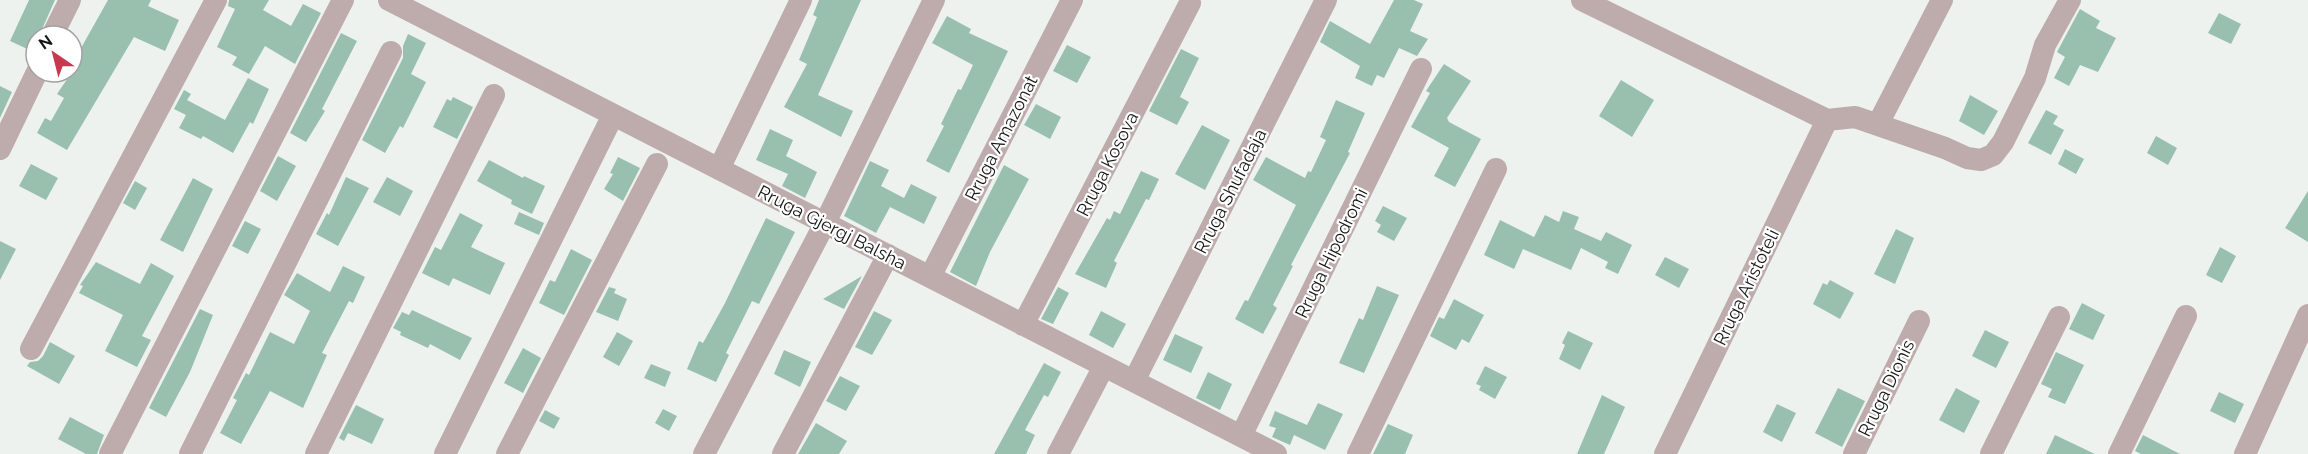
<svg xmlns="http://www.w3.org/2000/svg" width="2308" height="454" viewBox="0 0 2308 454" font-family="Raleway,sans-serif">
  <rect width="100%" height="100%" fill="#edf2ef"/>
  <!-- building -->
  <path fill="#99c0ae" d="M29,0H55L39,36H36V53L10,41Z
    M108,0H151L148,6L179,20L165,51L134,37L67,150L37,133L45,118L51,121L64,98L57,94L72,72V64Z
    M229,0H269L263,10L291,26L303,4L321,13L295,64L265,46L249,74L232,65L237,57L217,47L235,9L228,6Z
    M819,0H861L818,95L853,111L841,137L784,107L807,64L799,60L817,17L813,15Z
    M1394,0H1414L1423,4L1410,31L1428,39L1417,56L1399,48L1384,78L1377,75L1372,86L1355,78L1360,66L1320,42L1330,21L1370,44Z
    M2080,9L2100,21L2096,28L2116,38L2098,72L2080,65L2069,86L2054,78L2065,57L2057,52Z
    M2219,13L2241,24L2231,44L2208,33Z
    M947,16L971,29L969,33L1008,51L949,173L926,161L944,126L941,124L958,89L961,90L973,65L932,43Z
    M341,33L357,41L322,109L325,111L306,142L290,133Z
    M408,34L426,43L411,74L426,82L403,128L400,126L385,153L362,140L403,58V46Z
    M1067,45L1091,57L1077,83L1053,71Z
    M1181,49L1199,58L1180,97L1189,102L1177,125L1149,111Z
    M1444,64L1471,81L1447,118L1449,122L1481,139L1455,187L1434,176L1449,148L1411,127L1430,93L1426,91Z
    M248,78L269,89L253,124L250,122L233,153L203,136L201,139L179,128L186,115L174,109L184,90L191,94L187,100L225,120Z
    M1621,80L1654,100L1632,137L1599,116Z
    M0,86L12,92L0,118Z
    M1970,95L1998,111L1984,135L1959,121Z
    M453,97L473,107L457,139L433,127L447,99L451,101Z
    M1336,100L1365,113L1348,152L1350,153L1291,265L1293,266L1273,305L1277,308L1263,334L1235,319L1245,300L1248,301L1296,205L1253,180L1266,157L1305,178L1308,171L1311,172L1326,140L1320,137Z
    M1036,104L1061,117L1050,139L1024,125Z
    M2046,110L2058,116L2053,124L2064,130L2051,155L2028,143Z
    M1202,125L1230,140L1205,190L1175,174Z
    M770,129L793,140L786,156L817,172L805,198L782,186L788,174L756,160Z
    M2156,136L2177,148L2168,165L2147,153Z
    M2065,149L2084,159L2076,174L2058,164Z
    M278,156L296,166L277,201L260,191Z
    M618,157L640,168L623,201L604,189L613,174L610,173Z
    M489,160L523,178L524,176L545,186L532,214L511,204L512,200L477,181Z
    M870,161L889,170L881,186L904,198L911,184L937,197L924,224L890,207L876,233L844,216Z
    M31,164L58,178L46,200L19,186Z
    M1004,165L1029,179L990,252L976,286L950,272Z
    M1141,171L1159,179L1149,200L1146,199L1114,261L1117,263L1106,288L1075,274L1107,218L1110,220L1114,211L1120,214Z
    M346,177L369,188L338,246L316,234L327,213L329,215Z
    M387,177L413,191L400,216L373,202Z
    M193,178L213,189L183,252L160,240Z
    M135,181L147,188L135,210L123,203Z
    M2308,191V242L2285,228Z
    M1383,206L1407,218L1394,241L1377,232L1381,225L1375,221Z
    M1563,211L1579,217L1574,229L1601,241L1606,232L1632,245L1618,274L1605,268L1608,262L1581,248L1571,270L1523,249L1514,269L1484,255L1500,220L1534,237L1545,215L1559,222Z
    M519,212L544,223L539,235L514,224Z
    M460,213L483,225L471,247L505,263L490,295L453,278L449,286L422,273L435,247L441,250Z
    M766,218L795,232L759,304L752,301L726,353L729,355L716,382L687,369L699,341L703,343L725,303Z
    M245,221L261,229L248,254L232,246Z
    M1896,229L1914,238L1895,284L1874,274Z
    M0,241L16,249L0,280Z
    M2220,247L2236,256L2222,283L2206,275Z
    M571,249L592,260L564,315L539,303L550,280L555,282Z
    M1665,257L1689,269L1679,288L1655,275Z
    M96,262L140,284L151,263L174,276L142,336L151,340L137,367L105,351L123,315L79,293L83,286L80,285Z
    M343,266L365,277L353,303L349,301L322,353L327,355L303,408L270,391L241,444L220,433L237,400L233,398L246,373L249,375L270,332L294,344L310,311L284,295L297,273L330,292Z
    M862,276L844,309L823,299Z
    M1830,280L1854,293L1840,319L1813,304L1823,283L1827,285Z
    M1377,286L1399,295L1364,373L1339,363L1359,318L1363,320Z
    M609,287L616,289L614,293L627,299L618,321L596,312Z
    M1058,287L1069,293L1053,324L1041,319Z
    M1454,299L1484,315L1469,343L1462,339L1456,350L1430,336L1439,317L1444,319Z
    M2082,303L2105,315L2093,340L2069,329Z
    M200,309L213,315L190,372L166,417L149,408Z
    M412,310L472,338L460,360L430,344L428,348L400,335L401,332L393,328L402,312L409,315Z
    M874,311L892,320L872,355L855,347Z
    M1101,311L1126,324L1113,348L1089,335Z
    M1985,330L2009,342L1996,368L1972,356Z
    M1568,331L1593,343L1580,370L1559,359L1565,345L1562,343Z
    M617,332L633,341L619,366L603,357Z
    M1175,334L1203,347L1191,373L1163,360Z
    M50,342L75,356L59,384L27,366L30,362L38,361L43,356Z
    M523,348L541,358L523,393L504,383Z
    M784,350L811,362L800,387L774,374Z
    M2056,352L2084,365L2065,404L2048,397L2052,389L2041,384Z
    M1044,363L1061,372L1048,397L1044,395L1025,430L1035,435L1026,454H994Z
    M651,364L671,372L665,387L644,378Z
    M1485,366L1507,377L1495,399L1479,390L1481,386L1476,384Z
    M1208,372L1232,384L1220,410L1196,398Z
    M840,376L860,386L846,411L826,401Z
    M1838,388L1865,401L1842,447L1815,433Z
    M1956,388L1980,401L1964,433L1939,420Z
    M2219,392L2244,404L2235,423L2210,411Z
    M1602,395L1625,407L1604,454H1577Z
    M1318,403L1343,414L1325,450L1294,435L1290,445L1272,437L1276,428L1269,426L1275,411L1307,425Z
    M1777,404L1796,413L1782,442L1763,432Z
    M356,405L384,419L372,444L348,433L344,441L339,438Z
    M663,409L677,416L669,431L655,423Z
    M545,410L560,418L554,429L539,421Z
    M70,417L104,435L97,454H86L58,439Z
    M816,423L847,441L839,454H798Z
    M1388,424L1413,435L1405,454H1373Z
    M2055,435L2095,454H2046Z
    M2143,435L2180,454H2141L2135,451Z"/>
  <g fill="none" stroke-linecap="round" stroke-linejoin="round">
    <!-- minor -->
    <path stroke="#beabab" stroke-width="22" d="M389,0L1276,454
      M1582,0L1827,120L1855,117L1945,148L1967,158L1981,160L1993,155L2003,142L2035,78L2045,45L2070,0
      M52,36L70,0
      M1878,124L1942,0
      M0,149L37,72
      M719,169L801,0
      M930,277L1072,0
      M1023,325L1190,3
      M31,349L216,0
      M1134,381L1326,0
      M1241,436L1421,69
      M110,454L343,0
      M190,454L391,52
      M316,454L494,95
      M445,454L613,115
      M507,454L657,164
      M704,454L825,223L934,0
      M783,454L888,255
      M1058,454L1104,366
      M1358,454L1496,169
      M1665,454L1827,120
      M1854,454L1919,321
      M1991,454L2059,317
      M2119,454L2186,316
      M2245,454L2308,315"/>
  </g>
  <g text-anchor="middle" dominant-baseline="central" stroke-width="4.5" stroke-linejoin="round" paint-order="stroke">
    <!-- street labels -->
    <g font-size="18" fill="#141615" stroke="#fff">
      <text transform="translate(1001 138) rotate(-63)">Rruga Amazonat</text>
      <text transform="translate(1107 164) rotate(-63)">Rruga Kosova</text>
      <text transform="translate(1230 191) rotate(-63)">Rruga Shufadaja</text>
      <text transform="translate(832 227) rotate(27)">Rruga Gjergj Balsha</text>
      <text transform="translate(1331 253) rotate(-64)">Rruga Hipodromi</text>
      <text transform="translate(1746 287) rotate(-64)">Rruga Aristoteli</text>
      <text transform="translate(1886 388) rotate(-64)">Rruga Dionis</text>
    </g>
  </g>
  <!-- north arrow -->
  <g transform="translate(54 54) rotate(325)"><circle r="28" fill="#ffffff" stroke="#a1a2a1" stroke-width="1.5"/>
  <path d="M0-4.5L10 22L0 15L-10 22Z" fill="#c8384f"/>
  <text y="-9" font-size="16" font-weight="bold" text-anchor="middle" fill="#141615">N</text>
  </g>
</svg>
